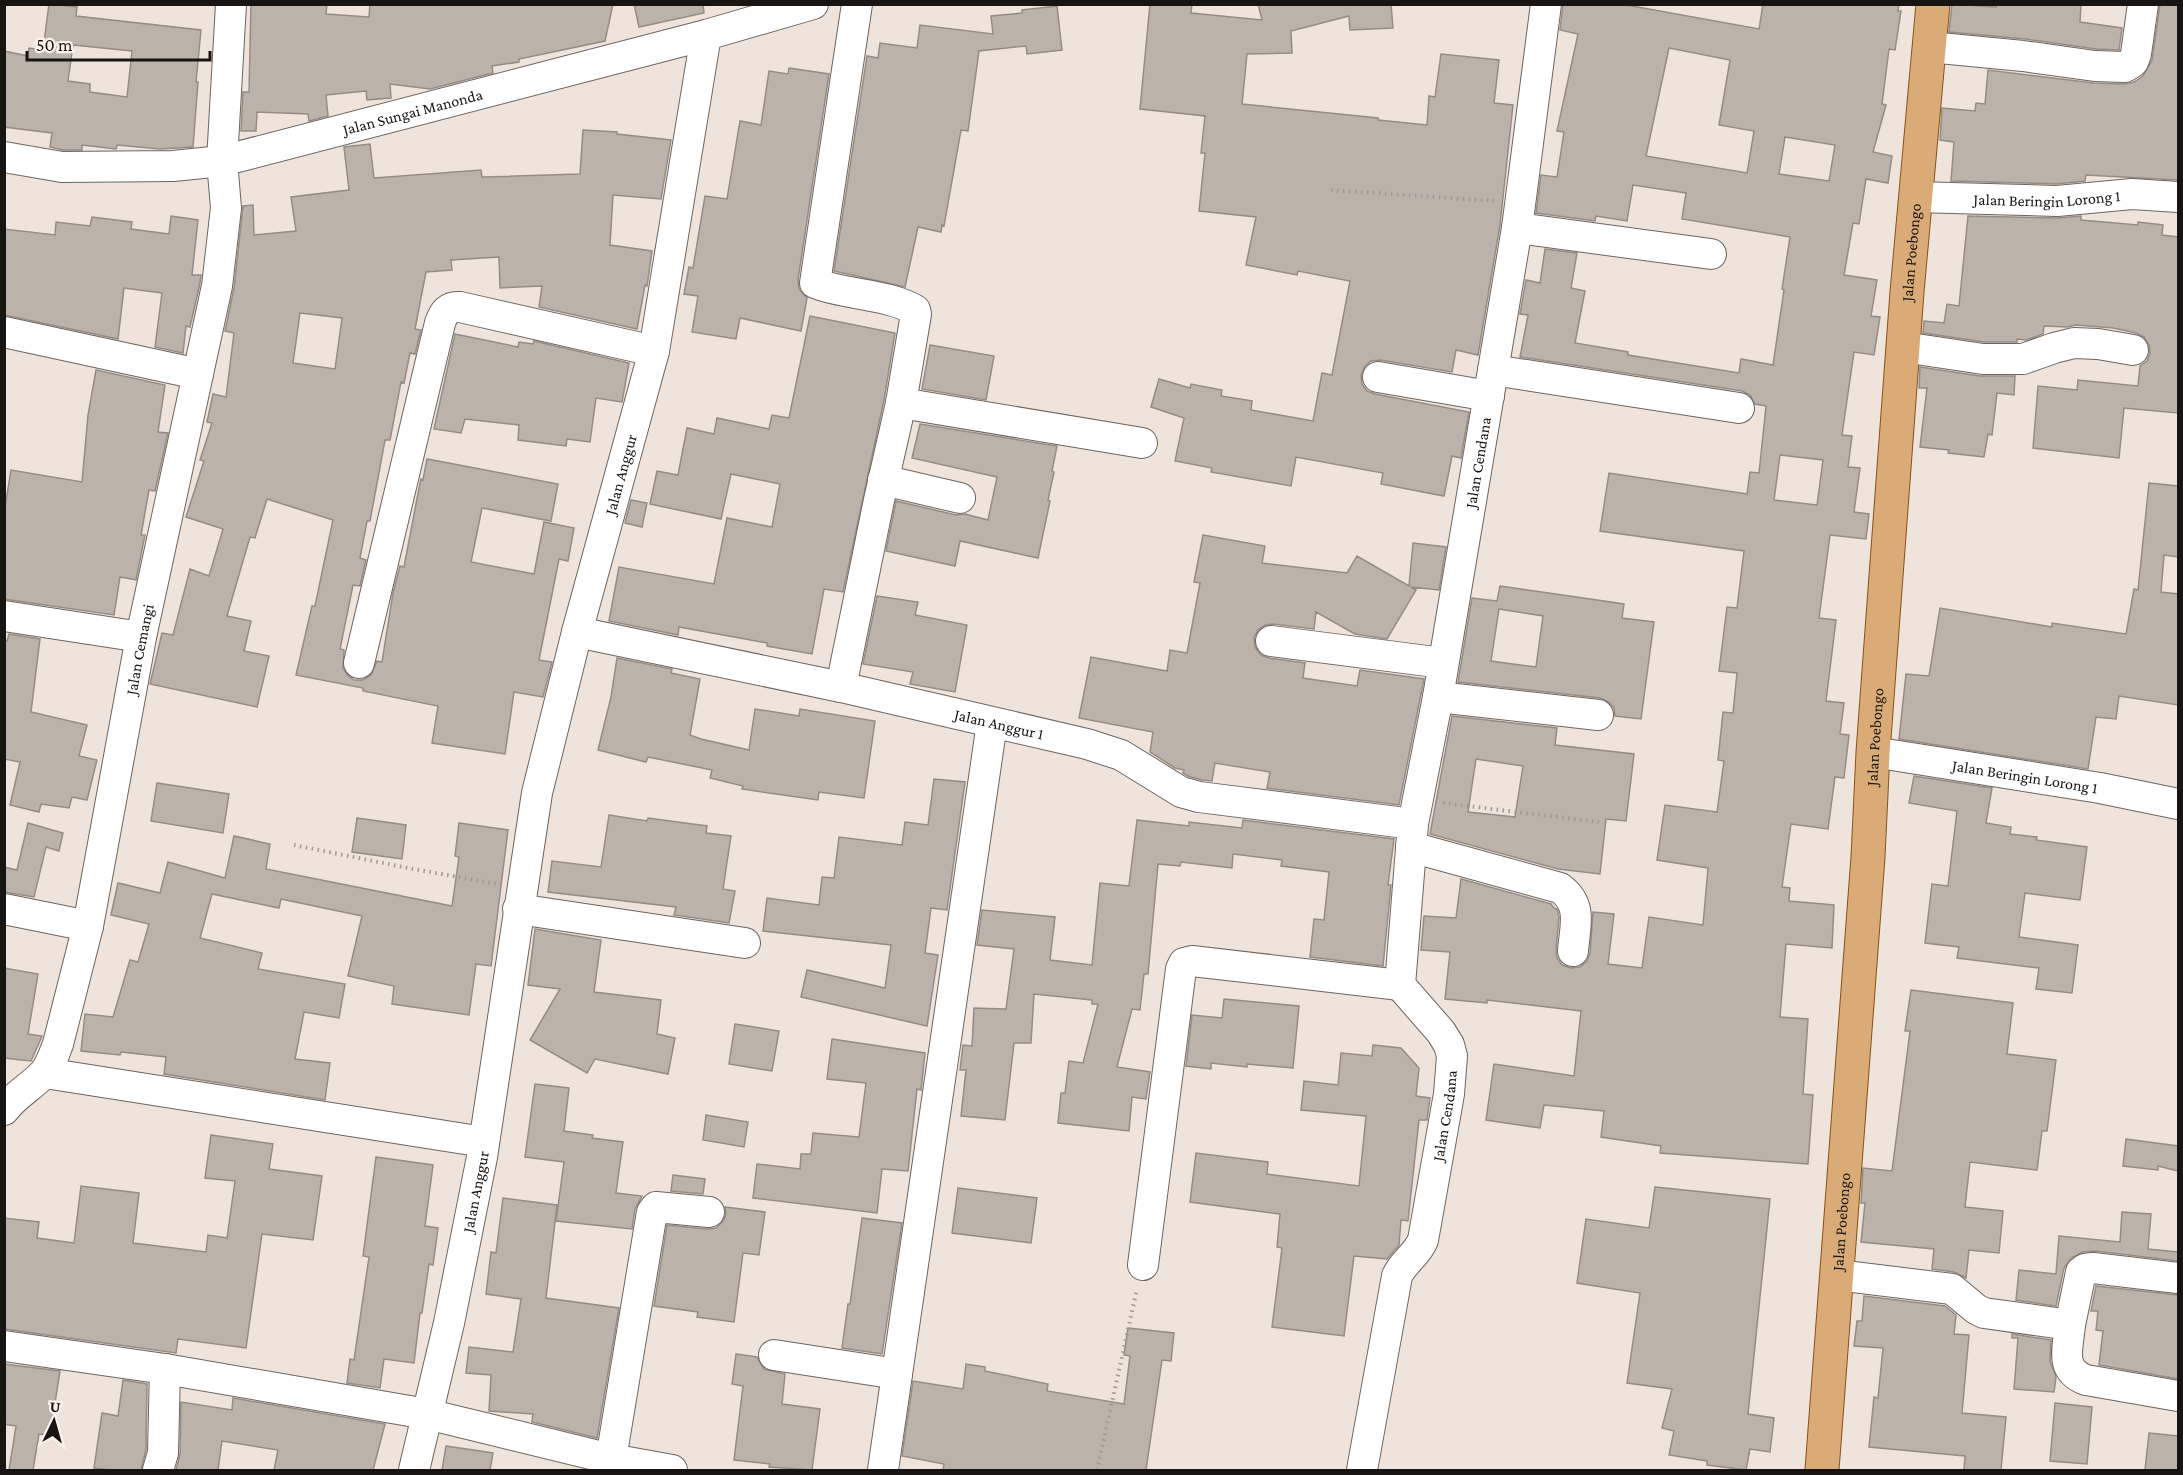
<svg xmlns="http://www.w3.org/2000/svg" width="2183" height="1475" viewBox="0 0 2183 1475" font-family="'Crimson Pro',serif">
  <rect width="100%" height="100%" fill="#eee4dc"/>
  <!-- building -->
  <path fill="#bbb2aa" stroke="#958c85" stroke-width="1.5" fill-rule="evenodd" d="M49,4L77,7L76,16L201,30L196,82H198L193,147L160,149L117,145L116,149L82,145V150H63L50,147L52,133L4,127V51L28,56L29,48L43,50ZM73,45L132,51L127,97L90,92V84L68,81Z
    M251,4H327L326,14L369,17L370,4H613L605,41L519,59V62L492,66L493,73L430,89L390,84L391,98L367,100L366,91L326,95L328,116L309,121L308,114L257,112L256,131H241L243,92H249Z
    M634,4H703L704,13L639,27Z
    M1150,4H1192L1191,13L1262,20L1258,4H1391L1393,28L1350,30L1349,16L1291,31L1292,53L1247,54L1242,104L1378,118V120L1427,125L1429,96L1435,97L1441,54L1499,60L1494,103L1513,105L1500,225L1478,355L1456,350L1452,372L1380,360L1371,361L1365,366L1361,375L1362,384L1367,391L1375,394L1469,412L1461,458L1452,456L1444,496L1381,484L1383,473L1296,457L1291,486L1211,472L1212,468L1175,461L1184,418L1151,407L1159,379L1190,388L1191,384L1222,390L1221,396L1252,401L1251,410L1313,421L1322,373L1332,375L1350,281L1298,271L1297,275L1246,265L1256,217L1199,211L1205,153H1201L1205,116L1140,109Z
    M1563,4H1621L1759,29L1763,4H1899L1898,11H1901L1895,50L1889,49L1882,104L1886,105L1873,152L1892,156L1888,183L1866,179L1859,224L1853,223L1844,275L1877,280L1871,316L1880,317L1874,355L1854,352L1842,435L1852,436L1848,467L1860,468L1854,512L1869,514L1866,539L1830,535L1819,618L1836,620L1826,701L1844,703L1840,734L1849,735L1844,778L1835,777L1828,829L1791,824L1782,887L1790,888L1789,901L1834,905L1832,948L1786,944L1780,1017L1808,1019L1803,1094L1813,1095L1808,1164L1660,1153L1661,1146L1601,1137L1604,1111L1544,1105L1540,1128L1486,1120L1494,1064L1574,1076L1581,1011L1487,1000V1003L1445,999L1450,952L1421,950L1424,916L1456,918L1461,879L1551,904L1554,908L1557,909L1559,917L1556,949L1557,958L1562,965L1571,968L1580,967L1587,961L1590,953L1593,912L1614,914L1608,964L1642,968L1649,917L1703,925L1708,868L1657,860L1665,805L1717,812L1724,761L1718,760L1723,712L1733,713L1737,673L1719,671L1727,607L1737,608L1744,551L1600,531L1609,473L1747,494L1750,472L1759,473L1766,406L1755,404L1750,395L1742,391L1520,357L1528,315L1520,314L1526,280L1540,283L1545,249L1577,253L1571,288L1585,291L1575,343L1628,352V355L1739,373L1741,359L1773,365L1784,290L1782,289L1790,237L1682,219L1686,193L1633,185L1627,221L1596,216L1595,221L1536,213L1541,175L1557,177L1564,132L1557,131L1578,34L1560,30ZM1669,48L1730,60L1719,125L1754,131L1747,173L1646,156ZM1785,137L1835,145L1829,181L1779,174ZM1780,455L1823,460L1817,505L1774,500Z
    M1952,4L1996,7V4H2081L2080,22L2122,28L2119,50L2096,49L2025,39L1949,32Z
    M2160,4H2178V180L2086,175L2085,181L2056,184L1951,181L1954,142L1940,140L1942,108L1975,111L1976,103L1985,104L1988,70L2094,83L2124,84L2134,82L2143,76L2152,60Z
    M1057,6L1062,50L1027,54L1026,46L979,51L968,131L961,130L944,226L942,225L941,232L918,227L905,287L834,271L867,56L878,58L880,43L917,48L920,25L993,34L991,16L1022,13V10Z
    M789,68L829,74L798,280L799,289L807,298L801,331L740,318L736,339L692,332L698,296L684,294L689,267L693,268L705,196L727,199L740,121L761,125L769,71L788,74Z
    M583,130L617,132V134L671,140L661,199L613,195L610,245L652,251L647,286L645,285L637,329L539,307L542,286L500,288L499,257L451,260L452,270L426,272L415,329L421,330L415,354L410,353L404,383L401,382L390,440H385L370,521H367L360,558L366,560L360,586L353,585L340,649L344,650L343,668L348,676L354,680H363L371,675L377,661L382,662L393,593L400,566L404,567L420,483L421,479L423,480L427,459L558,484L551,521L482,508L471,562L534,574L544,522L574,528L568,561L559,559L539,660L552,662L543,697L514,692L505,754L432,743L438,706L363,691V688L296,675L312,606H315L333,520L267,499L255,538L250,537L227,616L251,621L244,651L269,656L257,707L150,684L162,633L173,635L190,569L209,576L223,529L186,517L204,461L200,460L212,423L207,422L213,394L226,397L234,333L225,331L234,288L243,206L253,205L254,235L296,231L291,197L349,190L344,147L370,144L374,178L481,170L482,177L580,174ZM300,313L342,318L335,369L293,363Z
    M171,216L198,220L192,275H201L200,283L190,327L186,326L183,353L155,347L162,293L124,288L118,339L4,315V229L55,235L56,222L90,226L92,217L132,222L131,229L169,234Z
    M1968,216L2057,218L2081,216V220L2138,225V222L2163,225L2162,235L2178,237V413L2124,408L2119,458L2033,448L2038,386L2077,390L2078,380L2138,386L2140,366L2147,361L2150,353L2149,345L2144,337L2136,333L2113,328L2076,325L2067,327L2044,326L2043,334L2026,340L2017,339V342H1984L1923,333L1924,321L1944,323L1947,304L1959,306Z
    M810,316L895,333L884,400L843,592L824,589L812,654L767,646V643L679,627L678,635L609,621L619,567L714,584L727,518L772,527L780,484L731,474L721,519L650,504L657,471L678,475L687,428L714,434L717,418L769,429L772,415L789,418Z
    M455,334L518,347L519,342L533,344L534,341L629,363L622,402L596,398L590,442L567,439L566,446L518,440L519,425L465,419L461,433L434,429Z
    M930,345L994,356L986,400L922,389Z
    M1920,367L1980,376H2015L2014,395L1997,393L1992,435L1988,434L1984,457L1948,453L1949,450L1920,447L1927,388H1919Z
    M96,370L165,385L158,432L168,433L155,491L149,490L141,535H145L136,580L120,577L114,615L4,599V513L11,470L82,482L88,415Z
    M920,424L1057,446L1052,471L1054,472L1048,500L1050,501L1038,558L960,541L955,566L886,551L896,501L956,515L965,514L988,520L997,477L912,458Z
    M2149,483L2178,486V557L2164,555L2161,592L2178,594V705L2119,696L2116,719L2096,717L2088,769L1899,739L1906,674L1929,676L1940,608L2052,627V623L2126,634L2134,589L2138,590Z
    M631,500L647,503L642,527L625,523Z
    M1203,535L1265,546L1262,563L1347,573L1357,556L1409,586L1413,543L1446,547L1439,590L1411,587L1416,590L1387,639L1355,634L1316,612L1314,629L1273,624L1265,625L1258,630L1254,638L1255,647L1261,655L1269,658L1305,663L1303,678L1357,686L1360,670L1424,679L1399,805L1267,788L1270,772L1215,763L1212,781L1202,780L1188,776L1183,773L1184,770L1175,768L1150,752L1153,732L1079,718L1091,657L1167,671L1170,650L1187,653L1200,583L1194,582Z
    M1500,586L1624,604L1622,618L1654,622L1641,719L1615,716L1614,708L1609,702L1600,698L1458,682L1472,598L1497,601ZM1499,609L1543,616L1536,667L1491,661Z
    M877,596L918,602L915,615L967,625L955,692L910,684L913,672L863,664Z
    M9,634L40,639L31,712L87,725L79,756L97,760L87,800L72,797L69,808L41,804L39,812L10,805L20,762L4,759V641H7Z
    M617,658L672,669L671,673L700,679L690,735L701,739L749,750L755,709L799,716L800,709L875,721L864,798L819,792L818,800L742,789L743,786L710,778L712,770L648,757L646,762L598,750L611,697Z
    M1452,716L1557,728L1555,745L1634,754L1626,821L1606,819L1600,874L1558,869L1430,834ZM1476,759L1523,766L1515,817L1468,812Z
    M1914,776L1992,788L1986,823L2011,827L2010,834L2037,837L2036,840L2087,847L2080,900L2025,893L2019,937L2078,945L2072,993L2036,989L2039,968L1957,958L1959,947L1925,943L1932,884L1948,886L1957,811L1909,803Z
    M934,779L965,782L947,910L931,908L925,953L938,955L927,1026L801,997L807,970L885,988L891,945L763,931L767,898L819,905L822,877L834,878L839,837L902,845L905,822L928,825Z
    M157,783L229,794L223,833L151,821Z
    M609,815L647,821L648,818L707,826L706,833L731,836L723,889L735,891L729,923L674,915L676,907L548,892L552,861L601,867Z
    M357,818L406,825L402,859L352,852Z
    M1137,820L1189,826V822L1242,828L1243,820L1394,839L1388,885H1391L1383,966L1310,957L1314,919L1324,920L1329,872L1281,866L1282,860L1233,854L1232,868L1181,862L1180,866L1158,864L1148,974H1144L1140,1010L1132,1009L1117,1067L1150,1072L1146,1099L1132,1097L1129,1131L1058,1123L1061,1093H1065L1069,1061L1083,1063L1098,1004H1092V1000L1034,994L1031,1043H1014L1005,1120L961,1116L966,1070H960L963,1045L972,1046L974,1008L1006,1009L1014,949L977,945L982,910L1055,917L1050,960L1092,965L1100,883L1129,886Z
    M28,823L63,833L59,851L46,847L34,897L4,892V867L17,870Z
    M459,823L508,830L491,966L476,964L469,1015L392,1004L394,986L348,976L362,916L281,899L279,908L212,894L200,938L262,953L258,969L345,984L339,1018L304,1012L295,1059L330,1063L325,1100L164,1074L166,1057L121,1052L120,1055L81,1051L85,1014L113,1017L130,960L138,962L149,924L111,915L118,883L160,893L168,862L225,878L234,836L270,844L266,869L452,906L459,857L455,856Z
    M535,929L601,940L594,992L661,1000L657,1034L675,1038L668,1074L595,1059L587,1073L530,1040L560,989L528,985Z
    M4,968L38,974L28,1034L42,1036L31,1061L4,1058Z
    M1911,990L2013,1003L2007,1054L2056,1060L2047,1131H2042L2037,1170L1970,1162L1965,1207L2003,1211L1999,1253L1969,1250L1966,1278L1954,1272L1932,1269L1934,1249L1861,1242L1865,1203H1861L1863,1168L1892,1171L1910,1031H1905Z
    M1224,999L1299,1006L1293,1068L1247,1064V1067L1211,1063V1069L1186,1066L1192,1015L1222,1018Z
    M735,1024L779,1031L772,1071L729,1064Z
    M832,1039L925,1053L921,1090L917,1089L908,1171L882,1169L877,1213L753,1198L757,1164L800,1169L801,1154H811L813,1133L859,1137L866,1083L827,1079Z
    M1373,1045L1401,1048L1419,1068L1416,1096L1430,1098L1427,1120H1419L1408,1221L1401,1220L1399,1245L1387,1259L1354,1256L1344,1336L1272,1327L1282,1248L1277,1247L1280,1214L1190,1202L1196,1153L1268,1162L1267,1174L1359,1186L1366,1116L1301,1110L1304,1081L1338,1085L1341,1053L1372,1056Z
    M535,1084L569,1088L564,1131L593,1135L592,1138L623,1142L616,1193L642,1196L635,1209L632,1229L556,1221L564,1162L525,1157Z
    M706,1115L748,1122L744,1147L703,1140Z
    M211,1135L273,1144L269,1169L322,1176L313,1240L262,1234L246,1348L178,1339L176,1353L4,1329V1218L39,1222L37,1238L74,1243L81,1186L139,1193L133,1243L206,1252L208,1235L227,1238L235,1181L205,1178Z
    M2126,1139L2178,1146V1171L2158,1166V1170L2123,1166Z
    M376,1157L433,1165L425,1226L438,1228L433,1265L429,1264L422,1313H420L414,1363L384,1359L380,1388L347,1383L350,1359L354,1360L369,1257L363,1256Z
    M673,1175L705,1179L703,1194L671,1191Z
    M1655,1187L1770,1199L1748,1414L1774,1418L1770,1452L1750,1449L1746,1470L1707,1465V1461L1669,1455L1674,1431L1662,1428L1672,1389L1627,1383L1640,1293L1577,1283L1586,1219L1649,1228Z
    M958,1188L1037,1198L1031,1243L952,1233Z
    M503,1198L557,1205L546,1298L619,1308L597,1438L532,1422L533,1414L489,1411L491,1375L466,1373L469,1347L513,1352L521,1299L486,1294L491,1252L496,1253Z
    M725,1207L765,1212L759,1255L743,1253L734,1322L697,1317L698,1312L654,1306L667,1225L707,1229L716,1228L723,1221L726,1214Z
    M2122,1212L2151,1214L2148,1249L2178,1252V1261L2095,1251L2083,1252L2071,1258L2064,1268L2056,1306L2016,1300L2019,1270L2056,1274L2059,1236L2120,1242Z
    M862,1218L902,1223L882,1354L842,1348L848,1304H850Z
    M2096,1286L2178,1295V1379L2099,1365L2103,1331L2096,1330L2098,1311H2091Z
    M1864,1296L1945,1306L1956,1315L1954,1334L1969,1335L1962,1413L2006,1417L2001,1470H1964L1965,1456L1869,1447L1874,1397L1878,1398L1883,1348L1854,1346L1857,1321H1862Z
    M1128,1328L1174,1333L1171,1361L1162,1360L1146,1470H943L944,1464L902,1456L913,1381L963,1389L966,1364L985,1367V1371L1048,1384L1047,1391L1124,1404L1130,1356L1124,1355Z
    M2012,1334L2051,1340L2050,1361L2056,1377L2054,1392L2014,1389L2018,1338H2012Z
    M736,1354L757,1357L764,1369L785,1374L782,1404L820,1409L812,1470L769,1467L770,1464L734,1460L743,1386L732,1384Z
    M4,1364L60,1371L50,1435L39,1434L33,1470H9L16,1426L4,1424Z
    M123,1380L147,1384L146,1450L141,1470H110L94,1468L102,1413L118,1416Z
    M233,1398L385,1424L373,1470H274L278,1450L222,1441L218,1470H176L180,1454L181,1402L232,1410Z
    M2055,1403L2092,1407L2087,1464L2050,1461Z
    M2149,1433L2178,1436V1470H2145Z
    M446,1446L493,1453L490,1470H442Z"/>
  <g fill="none" stroke-linecap="round" stroke-linejoin="round">
    <!-- minor casing -->
    <g stroke="#6d655e" stroke-width="32">
      <g id="minor">
        <path d="M1929,47L2023,56L2095,66L2125,67L2133,62L2136,54L2143,4"/>
        <path id="s1" d="M4,157L62,167L173,166L222,161L706,35L813,4"/>
        <path id="s2" d="M1915,197L2057,201L2132,194L2178,197"/>
        <path d="M1517,228L1711,254"/>
        <path d="M4,332L198,374"/>
        <path d="M1903,347L1983,359H2023L2054,348L2074,343L2098,344L2133,350"/>
        <path d="M1493,370L1739,408"/>
        <path d="M1378,377L1489,396"/>
        <path d="M901,403L1142,443"/>
        <path d="M883,480L960,498"/>
        <path d="M4,616L141,637"/>
        <path id="s3" d="M577,632L841,687L1087,744L1121,755L1181,792L1199,797L1413,824"/>
        <path d="M1271,641L1443,663"/>
        <path d="M359,663L440,323C444,312 448,306 460,307L654,351"/>
        <path d="M841,687L879,500L901,403L916,314L915,310C888,294 844,295 815,283L857,4"/>
        <path d="M1438,697L1598,715"/>
        <path id="s4" d="M1873,752L2100,788L2178,804"/>
        <path d="M1411,847L1560,888C1583,905 1575,925 1573,951"/>
        <path d="M4,909L88,926"/>
        <path d="M518,909L745,943"/>
        <path d="M45,1073L484,1142"/>
        <path id="s5" d="M4,1110C15,1095 31,1087 43,1074C50,1067 54,1054 58,1044L88,926L141,637L217,286L226,208L222,161L231,4"/>
        <path d="M1143,1265L1181,969L1184,963L1192,961L1400,985"/>
        <path d="M1837,1275L1952,1289L1976,1309L1984,1313L2070,1325L2081,1272L2085,1269L2093,1268L2178,1278"/>
        <path d="M2070,1325C2068,1348 2059,1370 2086,1380L2178,1396"/>
        <path d="M4,1346L165,1369L427,1414L611,1459L672,1470"/>
        <path d="M774,1355L897,1374"/>
        <path d="M611,1459L652,1212L656,1207L709,1212"/>
        <path d="M158,1470L163,1453L165,1369"/>
        <path id="s6" d="M414,1470L449,1323L482,1157L537,793L577,632L654,351L706,35"/>
        <path d="M883,1470L992,723"/>
        <path id="s7" d="M1362,1470L1397,1276C1403,1262 1417,1255 1423,1240L1449,1094L1452,1056L1449,1045L1441,1032L1400,985L1413,824L1438,697L1517,228L1546,4"/>
      </g>
    </g>
    <!-- major casing -->
    <g stroke="#865218" stroke-width="35">
      <g id="major">
        <path id="s8" d="M1822,1470L1868,857L1873,752L1907,292L1933,4"/>
      </g>
    </g>
    <!-- path -->
    <path stroke="#a09892" stroke-width="4" stroke-dasharray="1.5 4.5" stroke-linecap="butt" d="M1331,190L1496,201
      M1443,803L1599,822
      M294,845L408,868L497,884
      M1097,1470L1137,1289"/>
    <!-- minor -->
    <use href="#minor" stroke="#fff" stroke-width="30"/>
    <!-- major -->
    <use href="#major" stroke="#daab76" stroke-width="33"/>
  </g>
  <g text-anchor="middle" dominant-baseline="central" stroke-width="6" stroke-linejoin="round" paint-order="stroke">
    <!-- street labels -->
    <g font-size="16" fill="#171411" stroke="#fcf2ea">
      <text stroke="none"><textPath href="#s1" startOffset="416">Jalan Sungai Manonda</textPath></text>
      <text stroke="none"><textPath href="#s2" startOffset="132">Jalan Beringin Lorong 1</textPath></text>
      <text stroke="none"><textPath href="#s8" startOffset="1221">Jalan Poebongo</textPath></text>
      <text stroke="none"><textPath href="#s7" startOffset="1046">Jalan Cendana</textPath></text>
      <text stroke="none"><textPath href="#s6" startOffset="1018">Jalan Anggur</textPath></text>
      <text stroke="none"><textPath href="#s5" startOffset="490">Jalan Cemangi</textPath></text>
      <text stroke="none"><textPath href="#s3" startOffset="432">Jalan Anggur 1</textPath></text>
      <text stroke="none"><textPath href="#s8" startOffset="735">Jalan Poebongo</textPath></text>
      <text stroke="none"><textPath href="#s4" startOffset="154">Jalan Beringin Lorong 1</textPath></text>
      <text stroke="none"><textPath href="#s7" startOffset="368">Jalan Cendana</textPath></text>
      <text stroke="none"><textPath href="#s6" startOffset="285">Jalan Anggur</textPath></text>
      <text stroke="none"><textPath href="#s8" startOffset="249">Jalan Poebongo</textPath></text>
    </g>
  </g>
  <!-- border -->
  <rect width="2183" height="1475" fill="none" stroke="#171411" stroke-width="12"/>
  <!-- north arrow -->
  <g transform="translate(54 1421) rotate(5)" stroke="#fcf2ea" stroke-width="4.5" paint-order="stroke">
  <path d="M0-4.5L10 22L0 15L-10 22Z" fill="#171411"/>
  <text y="-9" font-size="16" font-weight="bold" text-anchor="middle" fill="#171411">U</text>
  </g>
  <!-- scale -->
  <path d="M27 51v9h183v-9" fill="none" stroke="#171411" stroke-width="3"/>
  <text x="36" y="51" font-size="18" fill="#171411" stroke="#fcf2ea" stroke-width="4.5" paint-order="stroke">50 m</text>
</svg>
